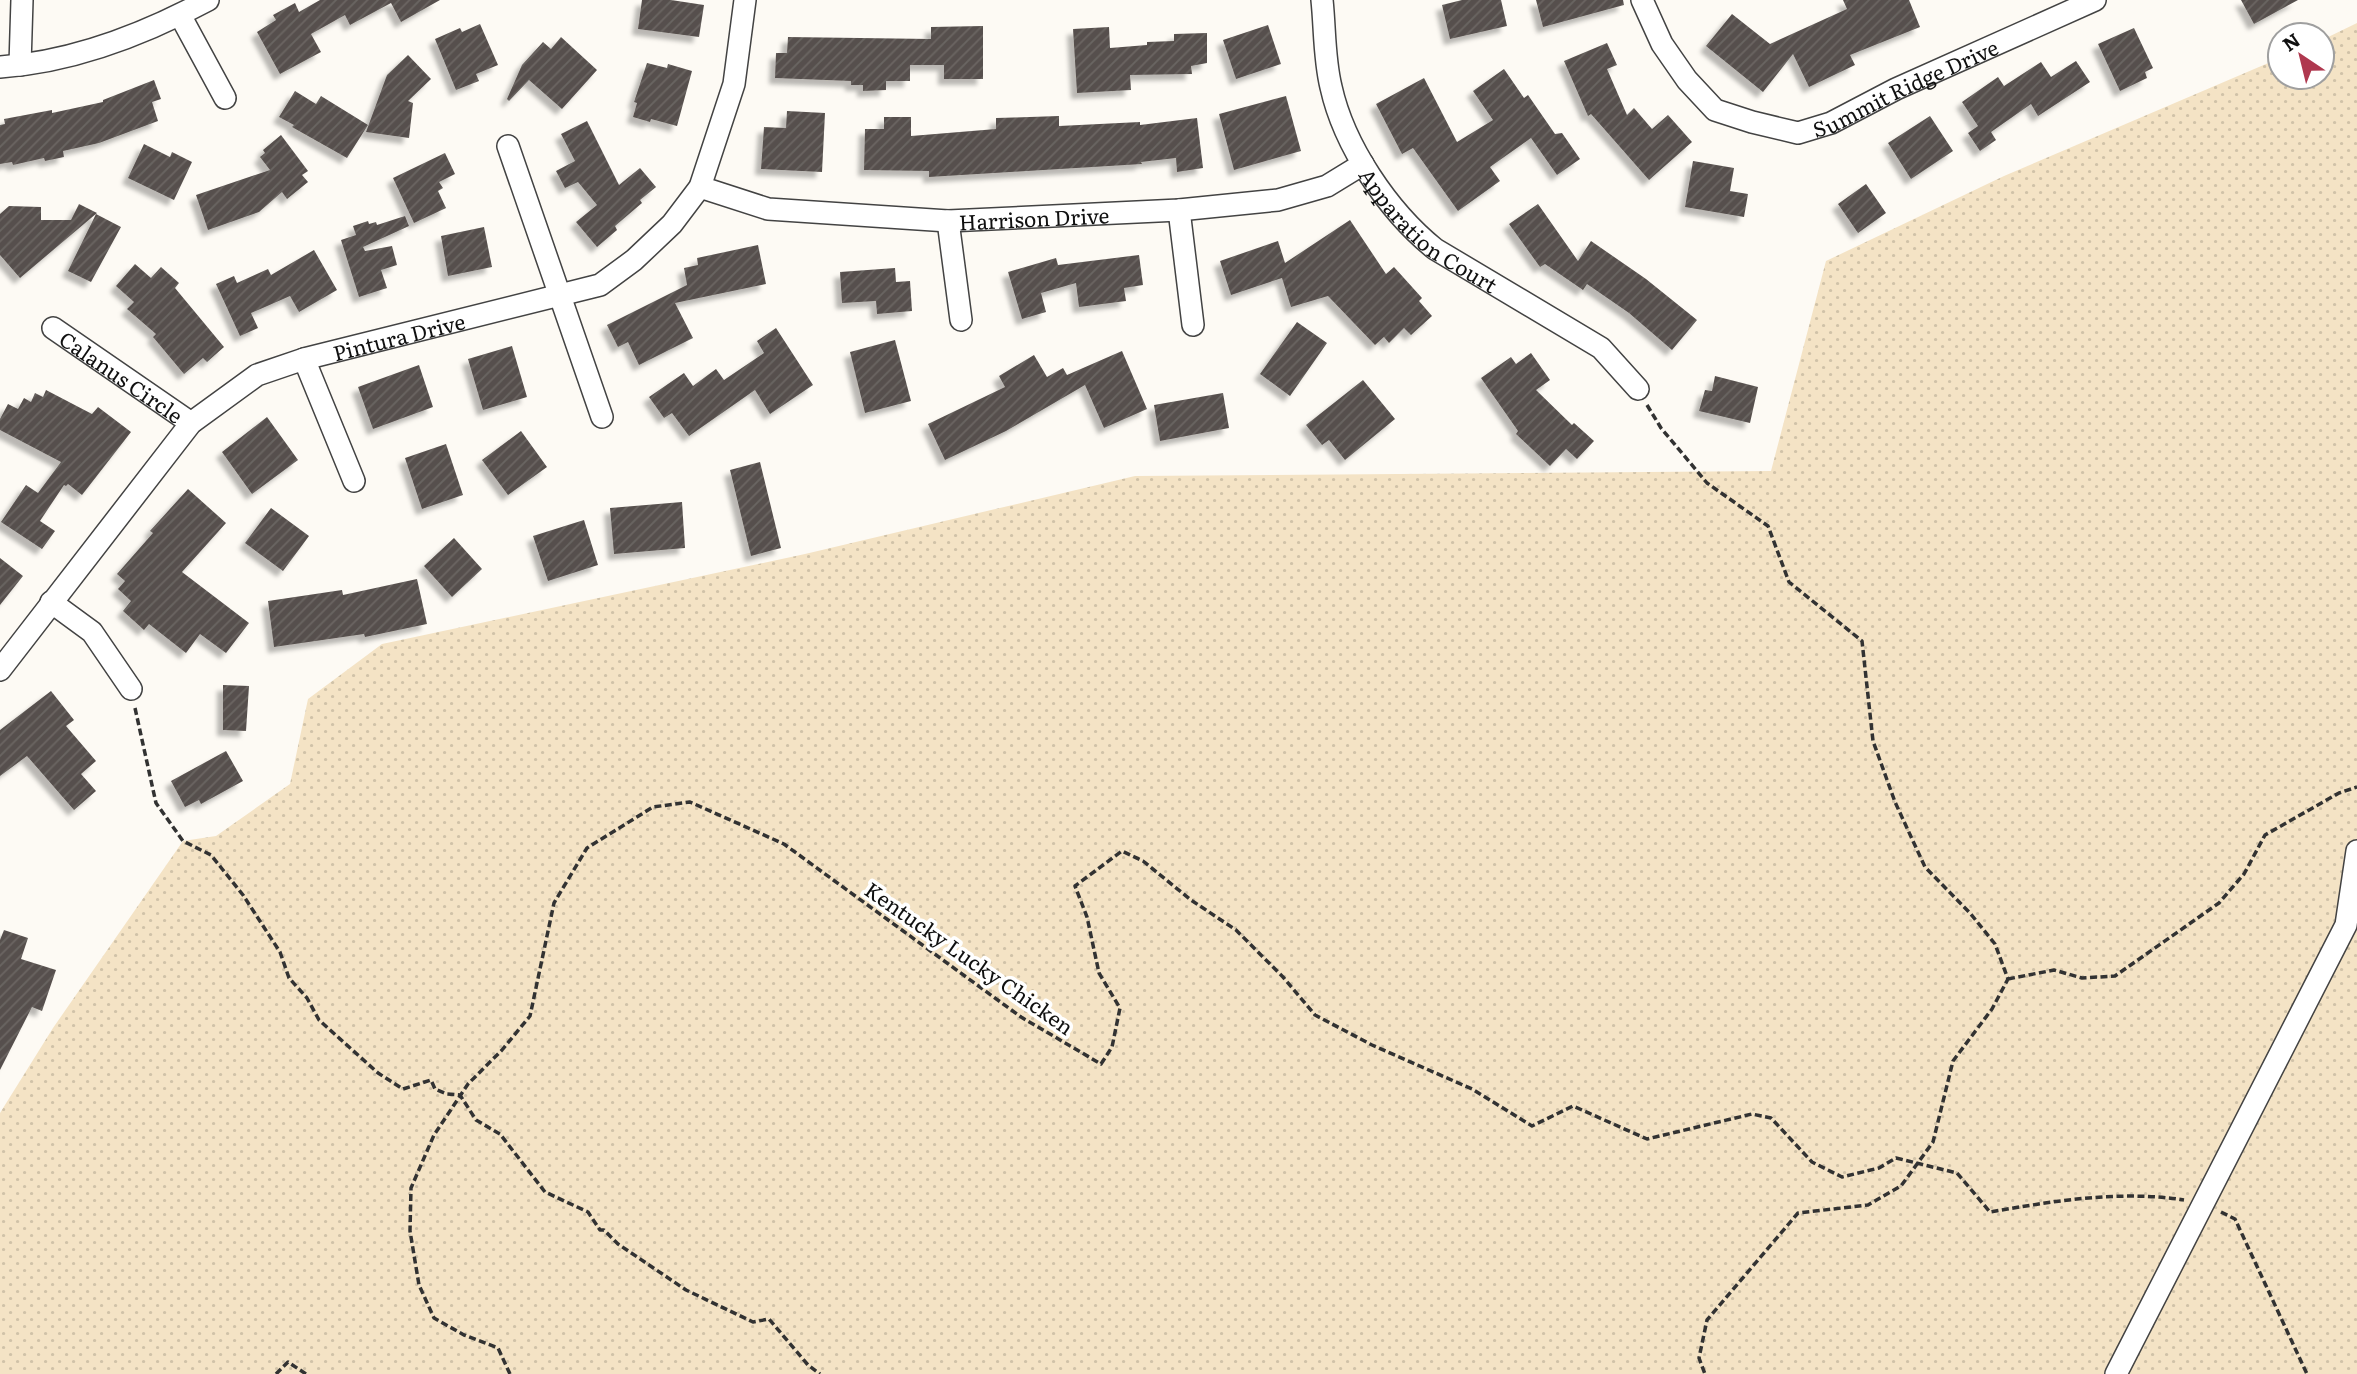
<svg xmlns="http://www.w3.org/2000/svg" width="2357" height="1374" viewBox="0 0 2357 1374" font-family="Literata,serif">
  <defs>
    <pattern id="sand-dots" width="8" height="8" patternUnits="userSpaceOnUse" patternTransform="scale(1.75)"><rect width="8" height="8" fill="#f4e3c5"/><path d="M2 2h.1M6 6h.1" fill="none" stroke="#d0c2a8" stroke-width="1.8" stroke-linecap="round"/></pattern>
    <pattern id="building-hatch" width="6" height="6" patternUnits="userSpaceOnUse" patternTransform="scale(1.75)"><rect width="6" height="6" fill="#57504d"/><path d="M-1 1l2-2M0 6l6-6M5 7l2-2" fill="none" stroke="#6a6562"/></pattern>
    <filter id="shadow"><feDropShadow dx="-6" dy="6" stdDeviation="2" flood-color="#0004"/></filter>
  </defs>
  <rect width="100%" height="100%" fill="#fdfaf4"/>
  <!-- sand -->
  <path fill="url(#sand-dots)" d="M2357,23V1374H0V1113L53,1028L183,841L216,836L290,784L308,699L382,644L805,554L1135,476L1771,471L1826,261L2004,176L2280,58V77H2322V40Z"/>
  <!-- building -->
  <path fill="url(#building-hatch)" filter="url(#shadow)" d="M320,0H440L401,22L391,3L350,25L345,15L311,34L321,52L280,74L257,32L276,20L273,15L295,3L299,12Z
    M642,0H671L704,5L699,37L638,29Z
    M1462,0H1501L1507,26L1450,39L1442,5Z
    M1536,0H1623L1624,5L1543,27Z
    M1843,0H1909L1920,27L1850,55L1855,65L1809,87L1793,54L1763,92L1706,46L1732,14L1770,44L1847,9Z
    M2241,0H2298L2254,24Z
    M480,24L498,65L476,74L479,81L456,90L435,39L460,28L462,32Z
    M1268,25L1281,64L1236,79L1223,40Z
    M983,26V79H944V65H910V81H886V90L863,91V85H851V81L775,78L776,53H787L788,37L931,39V27Z
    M1109,27L1110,48L1147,45V42L1174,41V34L1207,33V63L1191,66L1192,74L1130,75L1131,90L1077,93L1073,29Z
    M2134,28L2153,68L2145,72L2147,78L2120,91L2098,44Z
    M561,37L597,70L562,109L529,80L509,101L507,99L522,65L543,42L551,49Z
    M1607,43L1617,65L1607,69L1627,115L1634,108L1652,129L1668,115L1692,142L1649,180L1591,114L1588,116L1564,61Z
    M408,55L431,79L408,101L413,103L409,138L366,132L387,75Z
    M2076,61L2090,82L2038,116L2031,104L1991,132L1996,140L1980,151L1968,133L1978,126L1962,102L1998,77L2004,86L2041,62L2051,77Z
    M647,63L667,68L668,64L692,71L677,126L651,119L650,122L633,117L637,103L634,102Z
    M1504,69L1524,98L1528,95L1555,134L1562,133L1580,159L1557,175L1531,138L1490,167L1500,181L1458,211L1413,148L1402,154L1376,104L1424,78L1457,142L1493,120L1473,91Z
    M154,80L161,99L152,102L158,121L99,143L63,151L64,157L45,161L44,158L13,165L12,162L0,164V125L5,124L4,119L52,110V113L103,102V100Z
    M295,91L316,104L321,96L368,125L347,158L292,127L294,125L279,117Z
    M1286,96L1301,151L1234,170L1219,114Z
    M787,111L825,113L822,172L761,169L764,127L786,128Z
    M1059,116V126L1140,122V125L1197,118L1203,168L1177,172L1176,158L1141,162L1142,164L929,177V171L864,170L865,129H884V117H911V136L996,129V118Z
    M1930,116L1953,151L1911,179L1888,143Z
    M587,121L619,185L640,168L656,187L640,200L642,203L615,226L617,230L597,247L576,222L597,205L578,182L565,188L556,171L575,161L561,134Z
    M281,135L308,171L302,175L308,182L287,199L282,192L259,212L208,230L196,195L270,170L260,157L265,153L263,150Z
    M144,144L170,157L172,152L192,162L174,200L128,178Z
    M445,153L455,174L439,182L443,188L438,191L446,208L414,223L393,178Z
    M1693,161L1734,168L1730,191L1748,194L1744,217L1685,207Z
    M1866,184L1886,213L1858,233L1838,204Z
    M79,204L97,213L20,278L0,255V214L9,206L41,207V220H71Z
    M1538,204L1578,261L1591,241L1646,279L1697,320L1672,350L1629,313L1587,284L1583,290L1545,264L1540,267L1509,224Z
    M96,214L121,227L91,282L68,271Z
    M405,216L409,226L363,247L365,251L392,246L397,265L381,270L387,288L359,297L341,240L356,235L353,226L368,221L369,224L376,222L377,225Z
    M1350,220L1386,274L1394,267L1422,298L1419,301L1432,316L1411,335L1404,328L1389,343L1384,337L1375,345L1328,296L1291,307L1282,278L1231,295L1220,261L1278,241L1285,263Z
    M484,227L492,267L448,276L441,236Z
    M758,245L766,284L675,303L693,338L639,365L628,342L618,347L607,325L687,285L684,268L698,265L697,258Z
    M314,250L337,290L299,312L290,296L251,313L258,328L240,336L216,284L234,276L237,283L268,269L271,275Z
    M1139,255L1143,285L1124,288L1126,301L1079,307L1076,283L1041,293L1046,312L1022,319L1008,272L1056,258L1058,265Z
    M135,264L151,278L161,267L179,283L175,288L224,347L207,362L203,358L184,374L153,337L156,334L127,309L134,302L116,286Z
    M895,268L896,282L910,281L912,311L877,314L876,301L842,303L840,272Z
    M1297,322L1327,343L1290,396L1260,374Z
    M776,328L813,385L770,414L755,390L689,436L672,413L664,418L649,397L684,373L693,386L716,369L724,380L764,353L757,341Z
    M895,340L911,401L865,413L850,352Z
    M512,346L527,397L483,410L468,359Z
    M1122,351L1147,409L1104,428L1085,385L1006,431L945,460L928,424L1005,387L999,376L1034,355L1047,377L1063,368L1067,375Z
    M1531,353L1550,380L1536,390L1572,425L1574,423L1594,441L1577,459L1566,449L1550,466L1516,434L1518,431L1481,378L1511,357L1516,364Z
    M419,365L433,407L373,429L358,387Z
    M1715,376L1758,387L1750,423L1699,411L1705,390L1712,391Z
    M1363,380L1395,419L1345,460L1329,440L1322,445L1306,425Z
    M46,390L92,414L98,407L131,432L82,495L68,484L66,486L64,485L40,521L55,531L42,549L1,522L26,485L38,493L61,462L0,430V419L8,404L18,409L24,398L31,402L35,393L43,397Z
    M1223,393L1229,428L1160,441L1154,405Z
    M267,417L298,460L252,494L222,452Z
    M521,431L547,467L508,495L482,460Z
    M446,444L463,495L422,509L405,458Z
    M760,462L781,548L751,556L730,470Z
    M188,489L226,523L182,572L249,623L226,653L200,634L186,653L149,624L144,630L123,611L131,601L118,589L125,581L117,574L153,533L150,531Z
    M682,502L685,548L614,554L610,508Z
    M271,508L309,536L283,571L245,543Z
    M584,520L598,565L548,581L533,536Z
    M454,538L482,569L452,597L424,566Z
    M0,558L23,576L0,605Z
    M417,579L427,624L365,637L364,634L274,647L268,601L342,590L343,595Z
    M223,685L249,686L246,731L223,730Z
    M51,691L74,720L66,726L96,761L81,774L96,791L74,810L27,756L0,776V730Z
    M226,751L243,781L201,804L199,800L185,807L171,781Z
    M4,930L28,938L21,959L56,970L42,1011L32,1007L0,1070V940Z"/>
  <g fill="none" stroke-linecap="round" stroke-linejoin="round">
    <!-- minor casing -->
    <g stroke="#434343" stroke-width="24">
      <g id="minor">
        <path id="s1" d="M1322,0C1325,28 1324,59 1331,87C1344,146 1388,211 1435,249L1601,348L1638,389"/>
        <path id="s2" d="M1642,0L1662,44L1687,80L1715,110L1752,122L1798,133L1831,123L1896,89L2095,0"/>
        <path d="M180,15L225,98"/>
        <path d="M20,65L22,0"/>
        <path d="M0,67C74,62 143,35 208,0"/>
        <path d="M508,146L602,417"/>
        <path id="s3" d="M700,187L768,209L948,221L1179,210L1278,200L1327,186L1363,164"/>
        <path d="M1179,210L1193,325"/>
        <path d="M948,221L961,320"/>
        <path id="s4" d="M53,328L191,423"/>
        <path d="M304,359L354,481"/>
        <path d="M51,602L92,632L131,689"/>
        <path id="s5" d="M0,670L191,423L257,375L304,359L600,285L634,260L672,224L700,187L734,84L745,0"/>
        <path d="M2116,1374L2346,925L2357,851"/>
      </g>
    </g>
    <!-- path -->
    <path stroke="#323232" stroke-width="3.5" stroke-dasharray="7 3.5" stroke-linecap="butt" d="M1647,405L1661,428L1707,483L1768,526L1789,582L1862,641L1873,741L1895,802L1925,867L1970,913L1995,944L2008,979L1992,1009L1953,1061L1933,1142L1901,1186L1868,1205L1798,1213L1707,1320L1699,1358L1705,1374
      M135,708L156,803L183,841L211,855L243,895L280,952L289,978L307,998L319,1020L378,1073L403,1089L431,1080L435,1089L447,1094L460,1095L476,1120L500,1134L545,1192L588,1212L600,1230H604L618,1244L686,1290L753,1322L769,1319L808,1365L820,1374
      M2008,979L2054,970L2082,978L2115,976L2219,903L2244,874L2265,835L2339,793L2357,787
      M2221,1212L2235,1219L2307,1374
      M276,1374L288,1362L306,1374
      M510,1374L498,1348L464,1335L434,1318L419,1285L410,1231L411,1188L434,1135L468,1084L502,1050L530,1016L554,903L587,848L653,807L690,802L784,844L1021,1017L1101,1064L1112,1047L1120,1008L1099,973L1087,917L1075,886L1122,851L1143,861L1191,900L1236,930L1283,977L1315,1015L1372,1045L1472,1089L1532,1126L1573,1106L1647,1139L1752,1114L1771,1118L1812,1162L1842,1177L1879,1168L1896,1158L1957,1173L1990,1212C2054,1201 2119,1190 2184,1200"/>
    <!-- minor -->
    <use href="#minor" stroke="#fff" stroke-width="21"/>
  </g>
  <g text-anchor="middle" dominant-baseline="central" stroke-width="7" stroke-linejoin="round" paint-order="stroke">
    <!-- street labels -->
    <g font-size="21" fill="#101010" stroke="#fff">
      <text stroke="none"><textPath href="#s2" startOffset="336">Summit Ridge Drive</textPath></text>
      <text stroke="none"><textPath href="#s3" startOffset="338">Harrison Drive</textPath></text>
      <text stroke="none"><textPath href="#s1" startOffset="266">Apparation Court</textPath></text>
      <text stroke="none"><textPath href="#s5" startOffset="541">Pintura Drive</textPath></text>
      <text stroke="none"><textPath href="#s4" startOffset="84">Calanus Circle</textPath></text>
      <text transform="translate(970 957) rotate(35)">Kentucky Lucky Chicken</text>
    </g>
  </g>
  <!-- north arrow -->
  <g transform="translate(2301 56) rotate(325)"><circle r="33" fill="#ffffff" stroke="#9f9f9f" stroke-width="2"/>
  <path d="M0-5L12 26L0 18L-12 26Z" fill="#af384f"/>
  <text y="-10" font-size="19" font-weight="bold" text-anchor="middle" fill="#101010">N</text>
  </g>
</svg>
